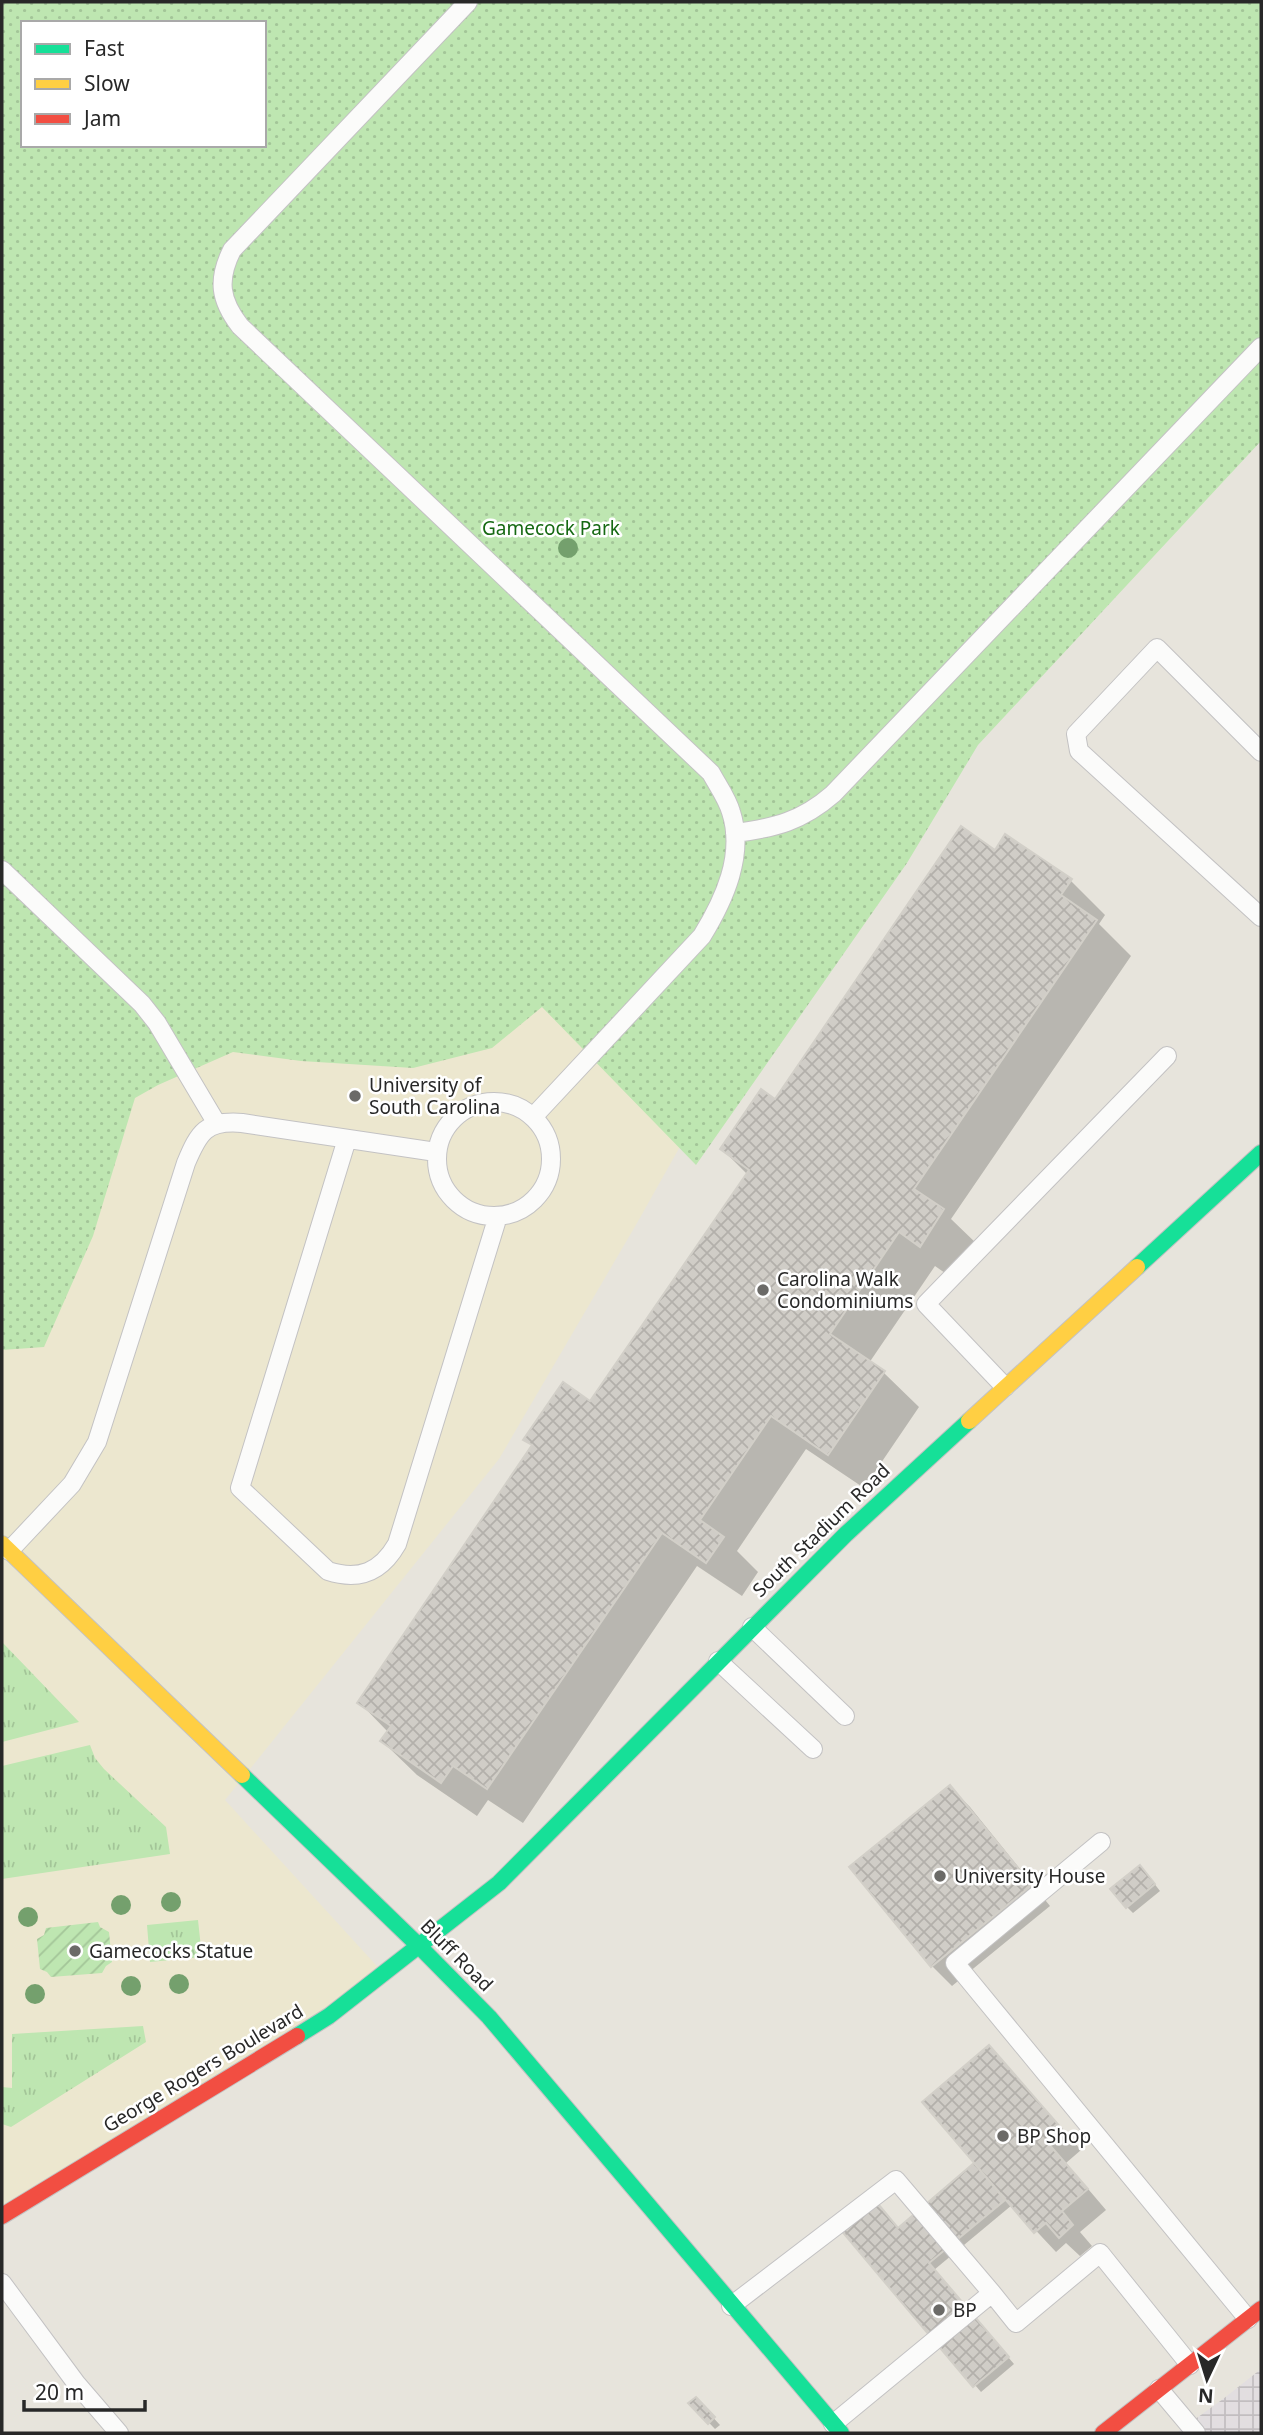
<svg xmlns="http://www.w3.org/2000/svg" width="1263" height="2435" viewBox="0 0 1263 2435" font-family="'Noto Sans',sans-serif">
  <defs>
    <pattern id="industrial-grid" width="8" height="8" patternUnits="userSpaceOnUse" patternTransform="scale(1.75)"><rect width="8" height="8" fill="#e2dee0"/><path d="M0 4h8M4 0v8" fill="none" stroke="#c2bec0"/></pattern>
    <pattern id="grass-tufts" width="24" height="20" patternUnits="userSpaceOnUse" patternTransform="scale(1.75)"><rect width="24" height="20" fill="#bee6b1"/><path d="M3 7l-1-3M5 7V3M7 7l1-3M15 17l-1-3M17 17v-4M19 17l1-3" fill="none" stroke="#a3c598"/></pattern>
    <pattern id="park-dots" width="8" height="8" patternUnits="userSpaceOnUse" patternTransform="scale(1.75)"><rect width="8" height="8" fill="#bee6b1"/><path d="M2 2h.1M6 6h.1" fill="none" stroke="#a3c598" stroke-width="1.8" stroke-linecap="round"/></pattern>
    <pattern id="garden-furrows" width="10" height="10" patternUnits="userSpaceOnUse" patternTransform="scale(1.75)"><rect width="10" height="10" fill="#bee6b1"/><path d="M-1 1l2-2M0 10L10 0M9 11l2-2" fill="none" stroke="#a3c598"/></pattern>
    <pattern id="building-cross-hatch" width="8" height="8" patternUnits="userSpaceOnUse" patternTransform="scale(1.75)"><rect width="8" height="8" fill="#d0cdc7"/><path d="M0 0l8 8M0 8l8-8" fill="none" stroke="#b3b0ab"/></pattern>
  </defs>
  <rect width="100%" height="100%" fill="#e7e4dc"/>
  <!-- industrial -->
  <path fill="url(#industrial-grid)" d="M1261,2369V2433H1176L1223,2399Z"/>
  <!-- education -->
  <path fill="#ece7cf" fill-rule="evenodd" d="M2,2H1261L780,969L637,1223L499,1459L225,1800L386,1976L2,2220ZM23,23H264V145H23Z"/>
  <!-- grass -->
  <path fill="url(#grass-tufts)" d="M2,1642L79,1722L2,1742Z
    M90,1745L95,1758L104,1769L166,1827L170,1854L2,1879V1766Z
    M198,1920L202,1957L150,1962L147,1925Z
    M143,2026L146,2042L11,2127L2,2124V2087L12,2088V2034Z"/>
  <!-- park -->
  <path fill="url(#park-dots)" fill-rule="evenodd" d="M2,2H1261V441L978,745L907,863L696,1165L542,1007L492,1048L413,1068L301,1061L233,1052L158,1085L135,1098L93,1236L44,1347L2,1350ZM23,23H264V145H23Z"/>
  <!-- garden -->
  <path fill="url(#garden-furrows)" d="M98,1922L100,1927L109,1932L112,1962L106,1966L102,1973L51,1977L47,1972L40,1969L37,1939L44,1935L46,1928Z"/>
  <!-- shadow -->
  <path fill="#0003" d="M996,852L1071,881L1105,915L1099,924L1131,956L951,1219L978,1245L955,1280L935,1266L869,1363L884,1373L919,1407L864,1488L806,1449L737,1551L758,1572L742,1596L697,1566L523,1823L488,1800L477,1816L417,1775L382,1741L388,1732L359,1702L533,1447L526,1440L591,1404L748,1175L722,1149L776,1101Z
    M950,1787L970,1807L1050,1906L952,1986L932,1966Z
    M1146,1873L1160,1891L1133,1913L1127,1907Z
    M989,2047L1081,2150L1066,2163L1106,2210L1080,2232L1092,2246L1080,2256L1066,2243L1056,2252L1012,2205L934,2270L1014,2364L981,2392L975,2385L898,2230L977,2164Z
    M696,2399L720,2425L715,2429L691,2404Z"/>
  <!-- building -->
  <path fill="url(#building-cross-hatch)" stroke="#d2cfc8" stroke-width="2" d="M961,826L995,850L1005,834L1072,879L1061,895L1097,920L914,1189L944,1209L920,1247L899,1232L830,1334L885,1371L828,1455L771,1416L700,1520L724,1537L706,1563L662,1533L487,1789L453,1766L441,1783L380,1741L391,1726L357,1703L532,1445L523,1440L563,1382L590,1401L749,1170L720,1149L761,1089L775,1099Z
    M950,1785L1032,1885L931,1967L849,1867Z
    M1140,1865L1155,1884L1126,1908L1110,1889Z
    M989,2045L1062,2129L1047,2142L1088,2189L1062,2211L1073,2225L1059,2238L1046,2223L1034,2233L922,2102Z
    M974,2163L1005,2200L929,2263L1009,2357L973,2387L839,2228L874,2199L898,2228Z
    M696,2397L715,2417L708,2424L688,2403Z"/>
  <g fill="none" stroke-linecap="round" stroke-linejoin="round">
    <!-- lane casing -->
    <g stroke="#c3c2c3" stroke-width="20">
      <path id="lane" d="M468,2L232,250C217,280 220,300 240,326L711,773C718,786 727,798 731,812C745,855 724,900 702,936L533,1117
        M1261,752L1157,648L1076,734L1079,751L1261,917
        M735,833C775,828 802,821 833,794L1261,347
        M2,870L142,1004L157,1023L217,1124
        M437 1159a57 57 0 1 1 114 0a57 57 0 1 1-114 0Z
        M347,1139L240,1488L328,1571C359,1581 381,1572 397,1544L498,1216
        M1005,1387L926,1304L1167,1056
        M9,1551L72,1484L97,1442L186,1163C199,1132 206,1120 242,1123L436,1152
        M752,1627L845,1716
        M718,1661L813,1749
        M1101,1842L955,1963L1248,2319
        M2,2283L76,2383L119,2433
        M992,2293L1016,2323L1100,2253L1190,2365
        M731,2306L896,2180L992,2293L833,2424
        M1159,2389L1196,2433"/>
    </g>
    <!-- fast casing -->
    <g stroke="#c3c2c3" stroke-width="18">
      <path id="fast" d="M1137,1267L1261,1153
        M242,1775L419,1946L489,2017L841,2433
        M297,2036L329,2016L499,1883L846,1534L969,1421"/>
    </g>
    <!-- slow casing -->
    <g stroke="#c3c2c3" stroke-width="18">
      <path id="slow" d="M969,1421L1137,1267
        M2,1544L242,1775"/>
    </g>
    <!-- jam casing -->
    <g stroke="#c3c2c3" stroke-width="18">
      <path id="jam" d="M2,2216L297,2036
        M1103,2433L1261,2309"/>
    </g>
    <!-- lane -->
    <use href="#lane" stroke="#fbfbfa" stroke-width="18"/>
    <!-- fast -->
    <use href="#fast" stroke="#16e098" stroke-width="16"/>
    <!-- slow -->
    <use href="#slow" stroke="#ffcf43" stroke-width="16"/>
    <!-- jam -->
    <use href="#jam" stroke="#f24e42" stroke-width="16"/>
  </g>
  <!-- trees -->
  <g fill="#74a06d">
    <circle cx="568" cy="548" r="10"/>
    <circle cx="171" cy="1902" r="10"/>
    <circle cx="121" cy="1905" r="10"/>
    <circle cx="28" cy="1917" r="10"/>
    <circle cx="179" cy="1984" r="10"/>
    <circle cx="131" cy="1986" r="10"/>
    <circle cx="35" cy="1994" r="10"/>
  </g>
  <!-- markers -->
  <g fill="#6b6a67" stroke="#fff" stroke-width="2.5">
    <circle cx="355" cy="1096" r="7"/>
    <circle cx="763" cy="1290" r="7"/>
    <circle cx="940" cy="1876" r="7"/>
    <circle cx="75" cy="1951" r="7"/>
    <circle cx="1003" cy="2136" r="7"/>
    <circle cx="939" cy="2310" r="7"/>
  </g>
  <g text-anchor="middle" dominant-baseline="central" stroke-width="5" stroke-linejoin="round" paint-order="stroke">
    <!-- park labels -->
    <g font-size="19" fill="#166913" stroke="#fff">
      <text x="551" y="528">Gamecock Park</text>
    </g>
    <!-- poi labels -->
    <g font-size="19" fill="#282828" stroke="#fff" text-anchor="start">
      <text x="369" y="1085">University of<tspan x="369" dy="22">South Carolina</tspan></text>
      <text x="777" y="1279">Carolina Walk<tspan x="777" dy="22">Condominiums</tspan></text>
      <text x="954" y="1876">University House</text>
      <text x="89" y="1951">Gamecocks Statue</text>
      <text x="1017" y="2136">BP Shop</text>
      <text x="953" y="2310">BP</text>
    </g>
    <!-- street labels -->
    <g font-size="19" fill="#282828" stroke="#fff">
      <text transform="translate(821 1530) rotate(-44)">South Stadium Road</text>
      <text transform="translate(457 1955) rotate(45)">Bluff Road</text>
      <text transform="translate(203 2068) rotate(-31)">George Rogers Boulevard</text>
    </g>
  </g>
  <!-- border -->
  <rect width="1263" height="2435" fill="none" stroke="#282828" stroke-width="7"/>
  <!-- legend -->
  <rect x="21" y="21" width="245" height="126" fill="#ffffff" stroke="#a9a9a9" stroke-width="2"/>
  <rect x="35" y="44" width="35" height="10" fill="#16e098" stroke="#a9a9a9" stroke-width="2"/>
  <text x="84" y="56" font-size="21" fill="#282828">Fast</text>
  <rect x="35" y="79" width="35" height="10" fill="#ffcf43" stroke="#a9a9a9" stroke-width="2"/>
  <text x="84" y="91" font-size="21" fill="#282828">Slow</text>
  <rect x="35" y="114" width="35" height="10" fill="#f24e42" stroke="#a9a9a9" stroke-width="2"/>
  <text x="84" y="126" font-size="21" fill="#282828">Jam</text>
  <!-- north arrow -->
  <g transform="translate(1207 2379) rotate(184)" stroke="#ffffff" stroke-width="5" paint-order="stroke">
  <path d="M0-5L12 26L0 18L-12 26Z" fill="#282828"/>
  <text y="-10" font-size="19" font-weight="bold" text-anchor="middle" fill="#282828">N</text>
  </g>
  <!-- scale -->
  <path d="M24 2400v10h121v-10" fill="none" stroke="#282828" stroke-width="3.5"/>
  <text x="35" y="2400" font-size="21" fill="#282828" stroke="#ffffff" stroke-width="5" paint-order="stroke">20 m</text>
</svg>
